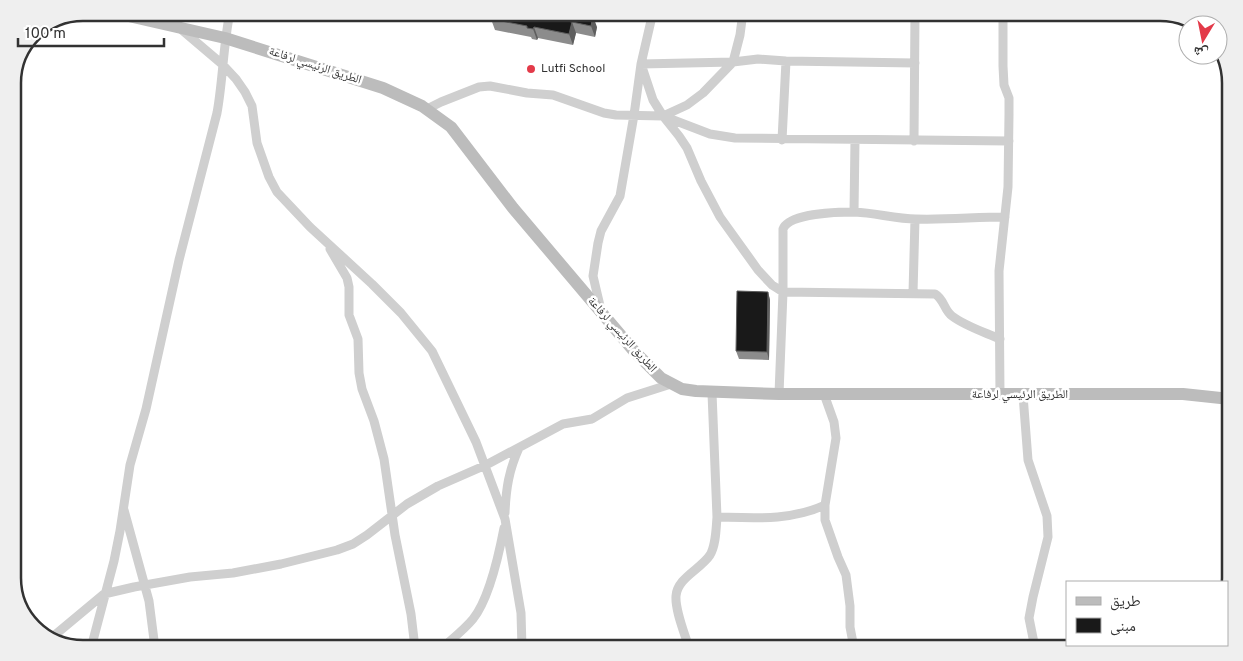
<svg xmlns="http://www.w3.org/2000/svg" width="1243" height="661" viewBox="0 0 1243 661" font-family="Overpass,'Noto Naskh Arabic',sans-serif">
  <rect width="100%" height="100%" fill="#fff"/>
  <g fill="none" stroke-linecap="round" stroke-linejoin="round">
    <!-- street -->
    <path stroke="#cfcfcf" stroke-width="9" d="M182,30L222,64L236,79L245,92L252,106L257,143L269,177L277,192L310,227L372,284L401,313L432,351L476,442L505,519L521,613L522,648
      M915,63L786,61L758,59L733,62L641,64L653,100L663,116L679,136L687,148L701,181L720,217L758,270L772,285L783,292L935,294C944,299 944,310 952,316C965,326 984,332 1000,339
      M427,109L441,102L479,87L490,86L527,93L553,95L604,113L616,115L663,116L710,134L735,138L1009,141
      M663,116L687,105L703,93L733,62L740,35L743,12
      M782,140L786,61
      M914,141L915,12
      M854,212L855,140
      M330,249L347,278L349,287V315L358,339L359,373L362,389L374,421L384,459L395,535L411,614L415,648
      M913,293L915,219
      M601,310L593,276L598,243L601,231L620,196L634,115L641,64L653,12
      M779,394L783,292V229C789,213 839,212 855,212C876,213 896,219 916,219C946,220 976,217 1005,217
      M824,394L834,422L836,438L825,505V520L838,557L846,575L850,606V627L854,648
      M1000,395L999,271L1008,187L1009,114V98L1004,85L1003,66V12
      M1023,395L1028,460L1047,516L1048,537L1033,597L1029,618L1035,648
      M124,510L149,601L155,648
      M505,513C506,488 509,470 519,448
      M717,517C755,518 790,521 825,505
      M50,639L104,594L134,587L190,577L233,573L281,564L337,550L353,544L367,535L407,504L438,486L486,465L563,424L592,419L627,398L671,384
      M91,648L114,561L120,531L130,465L146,409L179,260L217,113C223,80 223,46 230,12
      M442,648C452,639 464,630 473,619C489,599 499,554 504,528
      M689,648C685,634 675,611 676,596C677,578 701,569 710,555C716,545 716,529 717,517L712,393"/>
    <!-- secondary -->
    <path stroke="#bcbcbc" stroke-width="12" d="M111,12L225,38L383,88L422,106L451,127L513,208L634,351L661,378L682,389L696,391L779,394H1183L1230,399"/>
  </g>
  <!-- wall -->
  <path fill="#8c8c8c" d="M479,12H526L572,22L576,33L573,45L538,38L537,40L532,39L531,37L495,30L491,19L492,16L479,14Z
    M572,22L597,27L595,37L576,33Z
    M768,292L770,300L769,360L739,359L736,351Z"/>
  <!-- shaded-wall -->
  <path fill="#5e5e5e" d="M593,16L597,27L595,37L591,26Z
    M572,22L576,33L573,45L569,34Z
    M534,27L538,38L537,40L533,29Z
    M768,292L770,300L769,360L767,352Z"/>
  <!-- building -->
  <path fill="#191919" stroke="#5e5e5e" d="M492,12H536L537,15L572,22L569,34L534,27L533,29L527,28V26L491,19Z
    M573,12L593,16L591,26L572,22Z
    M737,291L768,292L767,352L736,351Z"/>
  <!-- markers -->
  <circle fill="#e33a49" stroke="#fff" stroke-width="2" cx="531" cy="69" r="5"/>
  <g text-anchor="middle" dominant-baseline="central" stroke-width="5" stroke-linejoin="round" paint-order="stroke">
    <!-- street labels -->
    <g font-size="12" fill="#323232" stroke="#fff">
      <text transform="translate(315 66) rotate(18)">الطريق الرئيسي لرفاعة</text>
      <text transform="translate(622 335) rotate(48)">الطريق الرئيسي لرفاعة</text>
      <text x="1020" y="395">الطريق الرئيسي لرفاعة</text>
    </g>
    <!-- poi labels -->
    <g font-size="12" fill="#323232" stroke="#fff" text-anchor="start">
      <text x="541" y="69">Lutfi School</text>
    </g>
  </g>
  <!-- crop -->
  <path d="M0 0H1243V661H0ZM83 21H1160A62 62 0 0 1 1222 83V578A62 62 0 0 1 1160 640H83A62 62 0 0 1 21 578V83A62 62 0 0 1 83 21Z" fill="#efefef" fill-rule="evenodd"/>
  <path fill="none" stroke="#323232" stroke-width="2.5" d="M83 21H1160A62 62 0 0 1 1222 83V578A62 62 0 0 1 1160 640H83A62 62 0 0 1 21 578V83A62 62 0 0 1 83 21Z"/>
  <!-- legend -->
  <rect x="1066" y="581" width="162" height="65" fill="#ffffff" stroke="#adadad"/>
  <rect x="1076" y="597" width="25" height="8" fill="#bcbcbc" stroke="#adadad"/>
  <text x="1110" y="606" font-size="15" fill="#323232">طريق</text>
  <rect x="1076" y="618" width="25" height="15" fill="#191919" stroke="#adadad"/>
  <text x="1110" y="631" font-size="15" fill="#323232">مبنى</text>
  <!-- north arrow -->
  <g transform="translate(1203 40) rotate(190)"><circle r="24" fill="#ffffff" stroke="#adadad"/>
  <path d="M0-4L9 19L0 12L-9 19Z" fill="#e33a49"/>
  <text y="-8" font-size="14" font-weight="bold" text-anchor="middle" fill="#323232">ش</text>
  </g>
  <!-- scale -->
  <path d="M18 38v8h146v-8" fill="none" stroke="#323232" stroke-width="2.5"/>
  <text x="25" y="38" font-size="15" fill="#323232" stroke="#ffffff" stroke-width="4" paint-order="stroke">100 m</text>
</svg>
